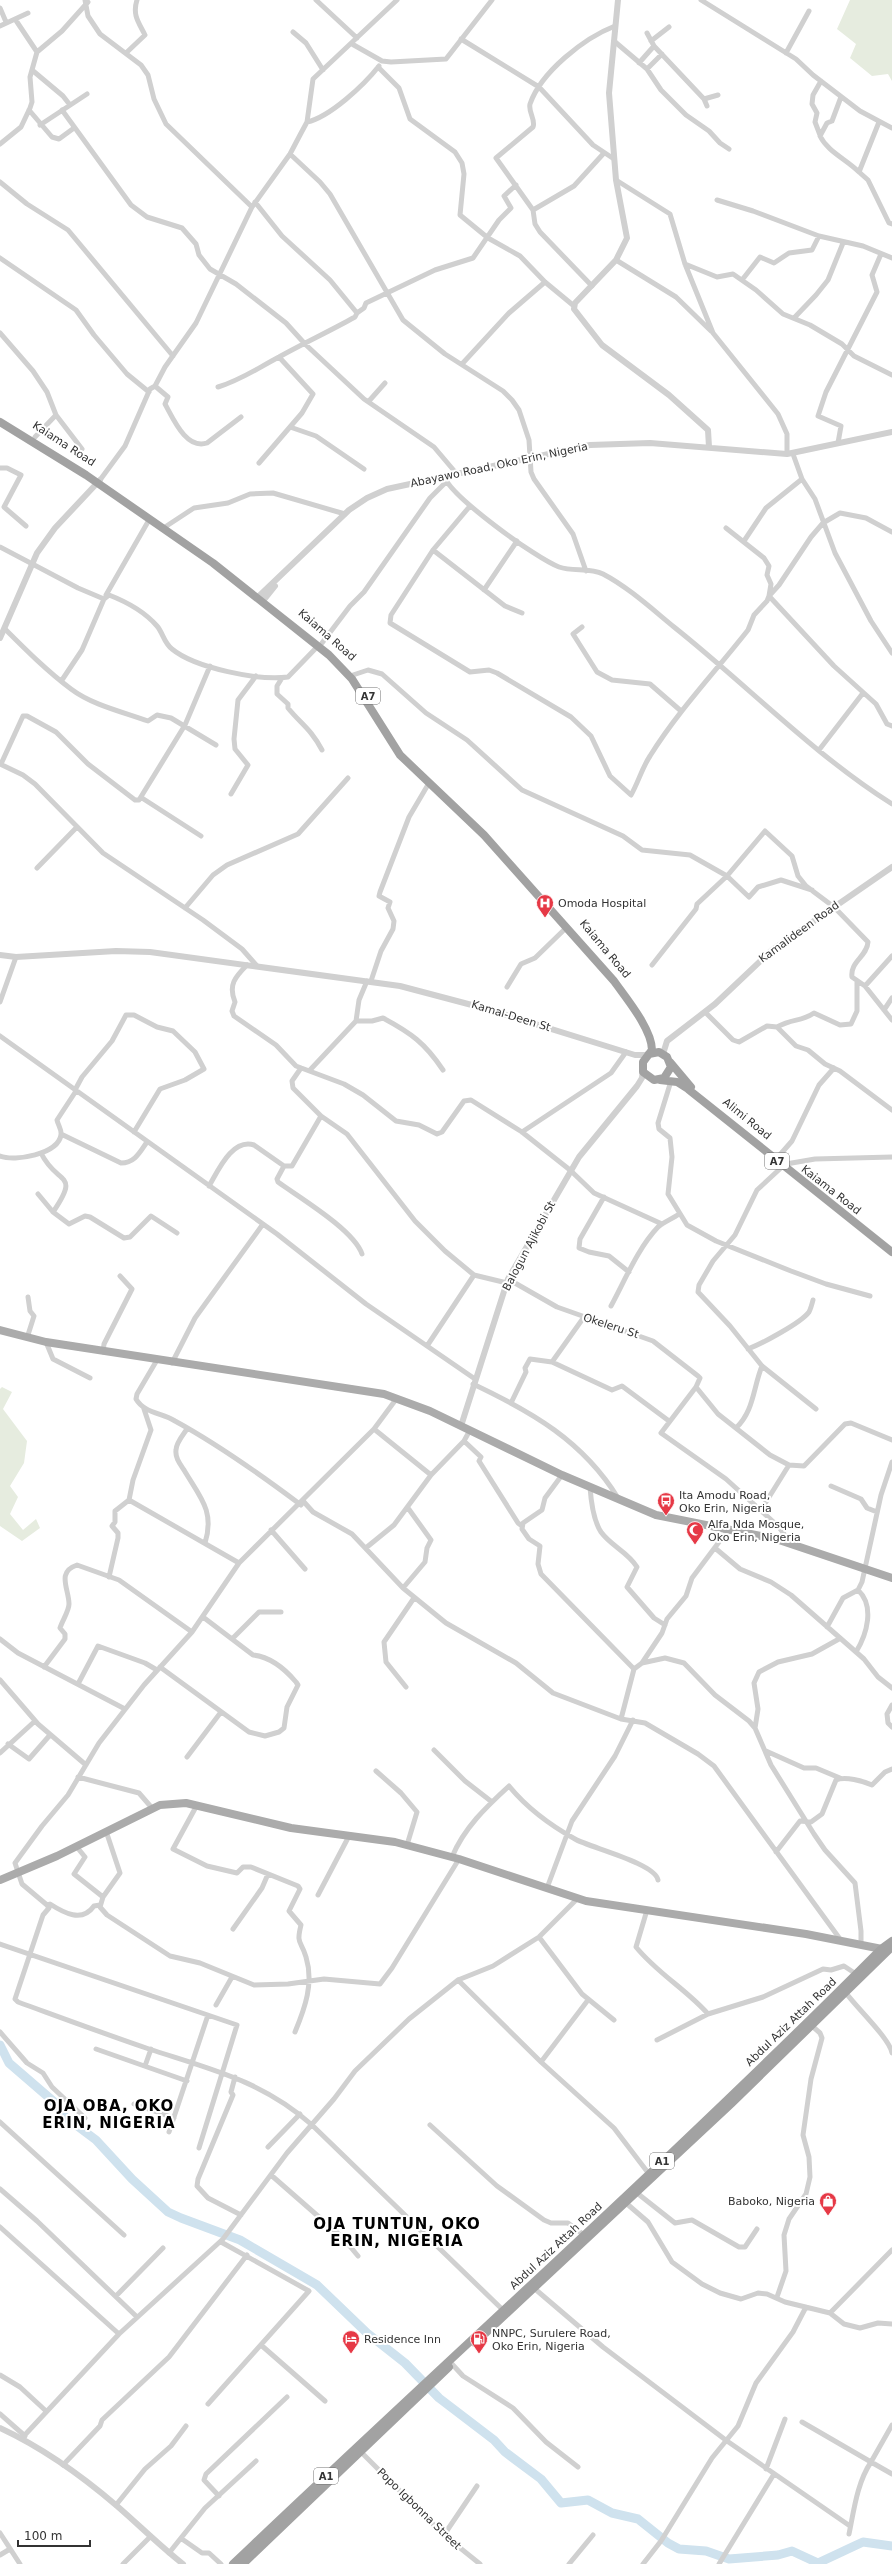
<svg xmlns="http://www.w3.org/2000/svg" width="892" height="2564" viewBox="0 0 892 2564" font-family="'DejaVu Sans',sans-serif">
  <rect width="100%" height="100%" fill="#fff"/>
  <!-- green -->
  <path fill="#e6ecdf" d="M850,0H892V81L888,74L872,76L850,58L856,44L837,29Z
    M2,1387L12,1392L3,1409L27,1441L24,1463L10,1486L18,1497L10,1514L23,1530L36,1519L40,1528L22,1541L0,1526V1389Z"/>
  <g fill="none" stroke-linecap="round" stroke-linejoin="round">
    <!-- river -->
    <path stroke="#cfe2ee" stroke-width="9" d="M0,2045L9,2063L53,2101L64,2116L96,2140L132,2179L168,2212L181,2218L240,2240L317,2285L367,2333L405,2363L439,2398L494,2440L505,2452L541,2479L561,2503L588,2500L612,2513L638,2519L668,2543L679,2549L706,2551L729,2559L778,2555L792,2551L818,2563L863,2542L892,2546"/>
    <!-- minor -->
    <path stroke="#d0d0d0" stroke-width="5" d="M85,0L88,16L100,34L141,65L148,75L154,99L166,124L252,207
      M316,0L357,38
      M701,0L796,59L813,75L860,111L892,128
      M0,8L6,22
      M15,19L37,52
      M0,26L28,13
      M293,32L306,43L323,70
      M461,39L539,87L593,145L614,159
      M614,41L647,69L661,90L686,115L709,131L720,143L729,149
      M651,41L669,27
      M352,44L382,61L391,62L446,59L492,0
      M654,46L704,99L718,95
      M126,53L145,35C139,23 132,15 137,0
      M786,53L809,11
      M639,63L654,46L647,33
      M378,67L399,88L410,119L455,152L462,163L464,174L460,215L488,238L520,256L545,282L574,306
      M647,69L662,54
      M32,70L63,96L70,105
      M841,97L832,121L827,123L820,136C828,152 846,159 859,172
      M704,99L707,106
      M29,110L52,137L59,139L74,128
      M62,110L131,205L147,217L182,228L196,244L199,255L210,269L236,284L286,323L305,344L364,399L434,447L456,473
      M307,122C330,117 364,85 379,66
      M879,122L859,172L868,180L889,223L892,224
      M40,125L87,94
      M820,135L815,122L817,113L812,104L813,95L821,81
      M0,144L21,127L30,108L32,102L30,77L37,52L62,31L88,2
      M290,154L320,182L330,194L403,320L445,354L503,391L512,400L519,410L529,440L531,472L534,479L573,534L586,571
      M616,180L670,214L685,264L713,333L778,414L787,434V454
      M0,182L27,204L68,230L173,356
      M717,200L753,211L819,236L863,246L892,258
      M533,210L574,186L604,153
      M0,258L76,310L94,335L127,374L149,392
      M616,260L676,297L711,331
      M685,264L717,277L733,274L756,290L783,314L810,325L842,344L854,356L892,375
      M742,280L760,257L774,263L789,253L812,250L819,236
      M592,286L540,232L535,224L533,210L496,158L533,127C536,120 528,112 530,104C541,72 584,38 615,26
      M357,313L364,308L366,303L435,270L473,258L499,220L511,208L504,196L516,185
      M794,318L816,295L828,280L843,243
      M0,333L33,371L47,392L56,415L82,449
      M462,364L509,313L545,282
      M155,386L168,397L165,404C173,418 186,450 207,443L241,417
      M218,387C241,380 258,368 279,357C304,343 330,331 355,317L357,313L330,280L282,236L255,202
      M369,401L385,383
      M290,427L316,436L364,469
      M35,437L56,415
      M838,443L841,426L818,416L826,392L877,292L872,275L881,254
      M793,454L802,479L815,499L835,553L871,621L892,653
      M259,463L302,413L313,394L279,357
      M0,468H7L21,475L4,507L26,526
      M444,476C450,496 537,559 559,567C573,572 590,567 603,574C628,587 652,609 674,627C747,685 813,754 892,804
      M100,480L125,446L150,389L155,386L165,367L196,323L252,207L290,154L300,135L307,122L313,79L397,0
      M470,506L433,550L391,615L390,623L470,672L489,670L497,673L571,717L591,736L610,776L631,795C638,783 642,768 650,756C678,711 715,672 748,630L754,615L767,601L769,596L779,585L811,537L823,523L840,513L866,518L892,532
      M165,527L194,508L228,503L250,494L273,493L345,514
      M726,528L764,558L769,566L767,575L771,584L769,596L834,666L876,704L887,724L892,726
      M744,541L766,508L802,479
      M0,547L78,588L104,599
      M433,550L505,606L522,613
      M484,590L517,541
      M106,595L149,520
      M582,627L573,634L597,672L612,680L650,684L681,711
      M5,629C26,650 47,671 71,689C92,705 123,712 148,721L157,715L171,718L216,745
      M322,643L350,606L364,592L430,498L446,482
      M353,675L368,670L382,674L426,713L467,740L522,790L623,836L642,850L690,855L727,876L749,897L758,887L781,880L812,890
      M282,678L277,686V694L288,704V708C301,724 311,729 322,750
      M62,680L82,650L104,599L109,595C127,602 144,611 157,626C163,633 164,643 172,649C195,668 259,681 288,677L318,646
      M819,750L863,693
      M0,764L23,775L35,784L103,853L203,920L242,949L257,966
      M1,764L23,716H27L56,732L88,764L135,800H139L185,725L210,666
      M231,794L248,765L235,749L234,739L238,700L256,676
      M142,798L201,836
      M37,868L76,828
      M185,908L213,875L227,865L298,834L348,778
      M247,965C235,977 228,985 235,1002L232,1011L234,1016L276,1045L296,1066L344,1084L363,1095L396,1121L419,1125L437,1134L442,1132L464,1101L471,1100L522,1132L570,1170L594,1193L662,1224
      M652,965L696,909L697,904L727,876L765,831L792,856L798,876L806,886L834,907L868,942C867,957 850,961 852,977L865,986L892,1020
      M371,981L381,951L393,929L394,921L388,908L390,902L379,896L380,892L409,817L429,783
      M865,986L892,956
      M507,987L521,964L535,958L567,927
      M0,1002L16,957
      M884,1010L892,998
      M705,1012L733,1040L739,1042L767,1026L777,1027L796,1046L808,1050L825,1064L840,1071L892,1110
      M356,1021L359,1000L367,981
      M777,1027C793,1018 801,1022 814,1013L840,1025L851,1024L857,1011V982
      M0,1036L277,1234L366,1304L475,1379
      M301,1068L292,1081L293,1088L321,1116L347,1134L415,1221L445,1251L474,1275L507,1283
      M310,1070L356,1021H372L383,1018C411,1033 425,1043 443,1070
      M671,1081L658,1123L659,1129L670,1138L672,1157L668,1194L687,1225L716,1241L791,1271L826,1284L870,1296
      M75,1090L82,1077L112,1041L126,1015H134L157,1027L173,1031L195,1052L204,1069L185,1080L160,1089L134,1132
      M522,1132L611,1073L626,1052
      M61,1134L121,1163C135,1163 140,1152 147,1142
      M41,1153C57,1186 81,1171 53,1212
      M0,1156C15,1162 58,1154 61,1135C62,1130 58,1125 57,1120L76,1091
      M778,1157L792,1141L819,1085L834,1068
      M786,1164L815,1159L892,1157
      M284,1166L277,1179L278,1182C300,1198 354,1230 362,1254
      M783,1166L757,1190L735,1235L713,1261L699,1285L698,1292L730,1326L762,1366L816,1409
      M209,1186C218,1171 232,1138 254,1145L284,1166H292L321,1116
      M38,1194L53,1212L69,1224L85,1216L90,1217L124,1238L130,1237L151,1216L177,1233
      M604,1197L580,1239L579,1248L589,1252L609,1256L629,1272
      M508,1279L557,1307L653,1341L698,1376L700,1378L696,1387L661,1433L726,1479L778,1526L791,1543
      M611,1306C625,1280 638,1248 658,1227C664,1222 672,1219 679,1214
      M27,1338L34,1316L30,1311L28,1297
      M46,1342L53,1359L90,1378
      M427,1346L474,1275
      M748,1349C761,1344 801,1323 809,1312C811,1308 812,1304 813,1300
      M103,1352L104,1344L132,1289L120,1276
      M157,1360L137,1394L136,1399C144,1413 162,1413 175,1421C219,1445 261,1475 301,1505
      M552,1362L612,1390L622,1386L669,1421
      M172,1363L195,1318L263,1224
      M473,1384C532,1412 583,1441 618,1498
      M696,1387L718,1414L770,1455L789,1465
      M397,1398L374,1429L239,1563L192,1632L144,1685L99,1743L68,1795L42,1826L15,1863L22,1884L47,1905L49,1908L43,1915L15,1999L18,2002C62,2018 105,2034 149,2049C210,2069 263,2081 312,2125L505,2312
      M511,1403L526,1372L525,1368L530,1359L552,1362L584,1317
      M736,1428C754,1411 753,1388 762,1366
      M187,1429C183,1435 176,1443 176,1450C175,1458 180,1464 184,1470C200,1497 215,1511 205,1543
      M470,1430L464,1441L481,1457L479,1461L518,1523L522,1526
      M431,1475L464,1441
      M562,1475L545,1498L542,1510L523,1523L522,1529L529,1539L540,1546L538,1564L541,1574L634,1669
      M831,1486L861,1499L867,1508L877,1512
      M590,1487C591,1501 593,1520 601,1532C611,1546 628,1552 637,1567L627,1587L654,1618L665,1625
      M129,1500L239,1563
      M304,1502L313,1512L352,1534L403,1588L446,1623L516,1663L553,1693L621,1719L645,1723L698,1754L714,1766L840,1939
      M761,1510L789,1465L804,1466L845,1424L851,1423L892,1440
      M271,1530L305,1569
      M367,1547L394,1525L431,1475L374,1429
      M715,1548L740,1569L771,1582L791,1595L864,1659L878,1677L892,1688
      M109,1577L118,1538V1533L112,1526L115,1522V1511L129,1500L133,1480L151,1430L144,1409
      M403,1588L425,1562L427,1548L431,1540L408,1508
      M827,1627L843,1598L858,1590L862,1582L881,1495L892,1462
      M0,1639L18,1653L125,1709
      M232,1639L259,1612H281
      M856,1652C867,1634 875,1606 858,1590
      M642,1663L665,1658L684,1663L715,1695L749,1721L755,1728L771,1765L814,1834L825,1850L855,1883L861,1931V1944
      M44,1667L65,1639V1634L60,1628C62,1621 69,1611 69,1604C69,1589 56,1572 77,1565L119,1580L192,1632
      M160,1667L249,1732L265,1736L279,1732L284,1728L287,1707L298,1685L296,1682C285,1669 271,1657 253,1655L203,1617
      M0,1680L38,1724L86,1765
      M78,1684L98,1646L145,1663L157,1670
      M406,1687L386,1662L384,1642L414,1598
      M892,1705L887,1714L888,1723L892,1727
      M621,1719L634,1669L642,1663L662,1633L667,1619L686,1596L692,1578L728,1530
      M755,1728L758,1709L754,1683L759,1672L778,1662L812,1654L839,1639
      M8,1744L29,1759L50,1735
      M434,1750L465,1781L492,1802
      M766,1751L804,1768H816L840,1778
      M0,1753L35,1721
      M187,1757L221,1712
      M376,1771L401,1793L417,1812L407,1845
      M78,1777L139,1793L152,1808
      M197,1805L173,1849L207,1866L237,1873L243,1867H251L298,1886L300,1889L289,1911L301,1925C296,1945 301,1940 306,1957C314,1983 305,2008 295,2032
      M106,1831L120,1873L103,1897L100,1907L107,1915L170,1956L200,1963L254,1985L288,1984L324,1979L380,1984L392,1968L459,1859
      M76,1846L85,1857L74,1874L103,1897
      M776,1852L800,1821L811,1822L822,1814L836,1780C845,1776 863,1781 872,1785L885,1772L892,1769
      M452,1857C464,1828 486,1807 509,1786C527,1808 550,1825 575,1839C588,1847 655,1863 658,1880
      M547,1888L572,1821L615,1756L633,1720
      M318,1895L349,1836
      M47,1905L50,1904C64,1913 82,1923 94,1906L100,1905
      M647,1910L636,1947C657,1973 687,1990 708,2014
      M233,1929L262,1888L268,1874
      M539,1937L582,1994L614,2020
      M0,1944L237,2025L199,2148
      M458,1980L541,2062L614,2128L649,2174
      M846,1993C856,2007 890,2039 892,2053
      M216,2005L232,1977
      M0,2032L27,2063L43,2073L52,2087L85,2118
      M657,2040L708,2014L763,1997L823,1969L831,1970L844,1966L856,1974
      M96,2049L187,2081
      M541,2062L588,2000
      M145,2066L151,2049
      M235,2077L231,2092L233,2095L198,2179L197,2186L208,2198L241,2215
      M134,2104L174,2118
      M0,2122L124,2235
      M430,2125L497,2186L544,2220L551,2223H568L584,2235
      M169,2132L208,2015
      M268,2147L300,2114
      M271,2175L343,2238L358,2256
      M0,2189L37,2221L137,2317
      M637,2193L675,2223L692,2220L739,2247H745L757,2229
      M626,2203L648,2222L672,2262L702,2284L720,2293L741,2299L758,2293L767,2294L785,2302L830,2313L844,2324L860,2328L878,2323L892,2324
      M0,2227L119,2334
      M535,2289L603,2347L727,2441L850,2526
      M116,2296L163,2248
      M777,2297L786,2271L784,2235L789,2219L806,2194L810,2177L809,2157L803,2135L811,2079L822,2038L820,2033L812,2026
      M830,2313L892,2250
      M261,2345L325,2401
      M452,2364L463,2376L513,2408L546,2442L578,2467
      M0,2375L20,2387L46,2411
      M208,2404L309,2291L221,2242
      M0,2414L25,2436
      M802,2422L871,2462C857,2483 854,2510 849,2534
      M892,2425L871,2462L892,2474
      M22,2438L119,2334L223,2239L287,2153L334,2099L355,2071L409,2019L448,1988L458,1980L493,1966L539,1937L578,1898
      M361,2452L444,2535L480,2564
      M63,2465L100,2426L102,2420L169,2357L247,2255
      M766,2469L785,2419
      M219,2496L204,2480L206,2474L287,2397
      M116,2505L145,2469L171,2446L186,2426
      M0,2533L20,2564
      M444,2535L477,2486
      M182,2539L202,2553H209L221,2564
      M169,2553L205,2508L256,2461
      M0,2555L10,2549
      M123,2564L150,2537
      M569,2564L593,2535
      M643,2564L661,2541L712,2458L738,2426L756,2383L793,2332L806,2307
      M719,2564L774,2474"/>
    <!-- tertiary -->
    <path stroke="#d0d0d0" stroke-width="6" d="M618,0L609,93L616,180L627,238L616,260L575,303L574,309L602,345L669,395L708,430L709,447
      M258,597L349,510L367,498L387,489L590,445L650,443L787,454L892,432
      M263,601L275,586
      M0,638L37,553L55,528L100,480
      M0,955L16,957L116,951L150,952L400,986L487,1009L635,1055H648
      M663,1054L667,1041L715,1004L772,950L892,867
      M461,1426L508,1279L579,1157L637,1086L642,1078L643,1069
      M0,2428C41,2447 82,2476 117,2506C139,2525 160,2546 183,2564"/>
    <!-- primary -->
    <path stroke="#ababab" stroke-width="8" d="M0,1330L46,1342L384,1394L430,1411L562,1475L656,1515L776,1539L892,1578
      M0,1880L57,1856L160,1805L186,1803L291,1828L395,1842L459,1859L586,1901L806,1934L887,1950"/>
    <!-- trunk -->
    <path stroke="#a2a2a2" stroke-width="8" d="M0,422L86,475L213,563L329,655L352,679L400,755L484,835L614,981C626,998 652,1029 652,1050L643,1062V1072L654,1080L664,1078L671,1067L667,1057L659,1052L649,1054
      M670,1062L691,1087
      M660,1080L677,1082L688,1089L892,1252
      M475,2343L732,2103L892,1947
      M233,2564C449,2358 671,2160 881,1949L892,1941
      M243,2564L449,2367"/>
  </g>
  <!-- icons -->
  <defs>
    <g id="hospital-pin" transform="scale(0.9)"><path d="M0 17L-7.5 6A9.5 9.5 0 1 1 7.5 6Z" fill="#e63946" stroke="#fff"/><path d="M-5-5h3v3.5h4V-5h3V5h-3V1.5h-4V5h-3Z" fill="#fff"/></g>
    <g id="bus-pin" transform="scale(0.9)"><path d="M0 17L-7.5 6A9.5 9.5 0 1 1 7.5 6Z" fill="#e63946" stroke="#fff"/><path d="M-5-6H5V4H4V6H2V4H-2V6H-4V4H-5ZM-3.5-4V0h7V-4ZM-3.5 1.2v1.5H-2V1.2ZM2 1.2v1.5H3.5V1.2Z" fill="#fff"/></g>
    <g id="mosque-pin" transform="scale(0.9)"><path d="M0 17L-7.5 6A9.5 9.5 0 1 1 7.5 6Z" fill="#e63946" stroke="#fff"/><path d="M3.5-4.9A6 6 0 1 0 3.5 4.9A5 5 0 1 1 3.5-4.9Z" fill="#fff"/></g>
    <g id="shop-pin" transform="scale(0.9)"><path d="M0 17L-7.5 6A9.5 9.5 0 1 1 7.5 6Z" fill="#e63946" stroke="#fff"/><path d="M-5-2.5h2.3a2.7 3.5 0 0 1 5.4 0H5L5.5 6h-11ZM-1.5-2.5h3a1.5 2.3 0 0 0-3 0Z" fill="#fff"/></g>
    <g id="hotel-pin" transform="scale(0.9)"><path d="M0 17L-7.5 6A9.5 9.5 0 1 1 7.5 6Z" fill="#e63946" stroke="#fff"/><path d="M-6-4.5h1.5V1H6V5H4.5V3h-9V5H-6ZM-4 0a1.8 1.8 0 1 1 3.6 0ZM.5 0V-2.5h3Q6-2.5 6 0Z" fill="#fff"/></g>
    <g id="fuel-pin" transform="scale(0.9)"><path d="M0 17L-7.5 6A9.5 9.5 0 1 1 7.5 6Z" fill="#e63946" stroke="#fff"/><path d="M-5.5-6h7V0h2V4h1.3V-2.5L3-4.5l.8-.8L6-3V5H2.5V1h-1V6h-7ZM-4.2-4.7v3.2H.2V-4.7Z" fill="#fff"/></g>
  </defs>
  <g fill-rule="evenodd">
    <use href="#hospital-pin" x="545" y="903"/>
    <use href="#bus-pin" x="666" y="1501"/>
    <use href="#mosque-pin" x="695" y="1530"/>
    <use href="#shop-pin" x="828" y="2201"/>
    <use href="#hotel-pin" x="351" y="2339"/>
    <use href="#fuel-pin" x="479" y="2339"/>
  </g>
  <g text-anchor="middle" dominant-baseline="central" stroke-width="4" stroke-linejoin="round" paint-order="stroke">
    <!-- shield labels -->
    <g fill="#fff" stroke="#707070" stroke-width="1">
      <rect x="356" y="688" width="24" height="16" rx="3"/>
      <rect x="765" y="1153" width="24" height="16" rx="3"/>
      <rect x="650" y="2153" width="24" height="16" rx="3"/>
      <rect x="314" y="2468" width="24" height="16" rx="3"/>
    </g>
    <g font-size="10" font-weight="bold" fill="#333">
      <text x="368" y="696">A7</text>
      <text x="777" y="1161">A7</text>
      <text x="662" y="2161">A1</text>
      <text x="326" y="2476">A1</text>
    </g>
    <!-- street labels -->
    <g font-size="11" fill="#333" stroke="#fff">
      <text transform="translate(64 444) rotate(33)">Kaiama Road</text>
      <text transform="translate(499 465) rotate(-12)">Abayawo Road, Oko Erin, Nigeria</text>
      <text transform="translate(327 635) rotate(41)">Kaiama Road</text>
      <text transform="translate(799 932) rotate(-36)">Kamalideen Road</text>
      <text transform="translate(605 949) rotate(50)">Kaiama Road</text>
      <text transform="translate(511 1016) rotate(17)">Kamal-Deen St</text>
      <text transform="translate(747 1119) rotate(39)">Alimi Road</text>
      <text transform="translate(831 1190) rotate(38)">Kaiama Road</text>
      <text transform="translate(529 1246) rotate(-62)">Balogun Ajikobi St</text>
      <text transform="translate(611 1326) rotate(18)">Okeleru St</text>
      <text transform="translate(791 2022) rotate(-44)">Abdul Aziz Attah Road</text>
      <text transform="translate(556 2246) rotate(-43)">Abdul Aziz Attah Road</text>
      <text transform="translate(419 2509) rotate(44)">Popo Igbonna Street</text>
    </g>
    <!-- poi labels -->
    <g font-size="11" fill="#333" stroke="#fff" text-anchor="start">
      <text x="558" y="903">Omoda Hospital</text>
      <text x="679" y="1495">Ita Amodu Road,<tspan x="679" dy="13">Oko Erin, Nigeria</tspan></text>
      <text x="708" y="1524">Alfa Nda Mosque,<tspan x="708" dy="13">Oko Erin, Nigeria</tspan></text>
      <text x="815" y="2201" text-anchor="end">Baboko, Nigeria</text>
      <text x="492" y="2333">NNPC, Surulere Road,<tspan x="492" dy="13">Oko Erin, Nigeria</tspan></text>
      <text x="364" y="2339">Residence Inn</text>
    </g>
    <!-- district labels -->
    <g font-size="15" font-weight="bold" letter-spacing="1" fill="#000" stroke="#fff">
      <text x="109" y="2106">OJA OBA, OKO<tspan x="109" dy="17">ERIN, NIGERIA</tspan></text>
      <text x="397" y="2224">OJA TUNTUN, OKO<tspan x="397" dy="17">ERIN, NIGERIA</tspan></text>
    </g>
  </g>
  <!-- scale -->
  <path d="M18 2540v6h72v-6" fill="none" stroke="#333333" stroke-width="2"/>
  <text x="24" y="2540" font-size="12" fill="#333333" stroke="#ffffff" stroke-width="3" paint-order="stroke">100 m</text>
</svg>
